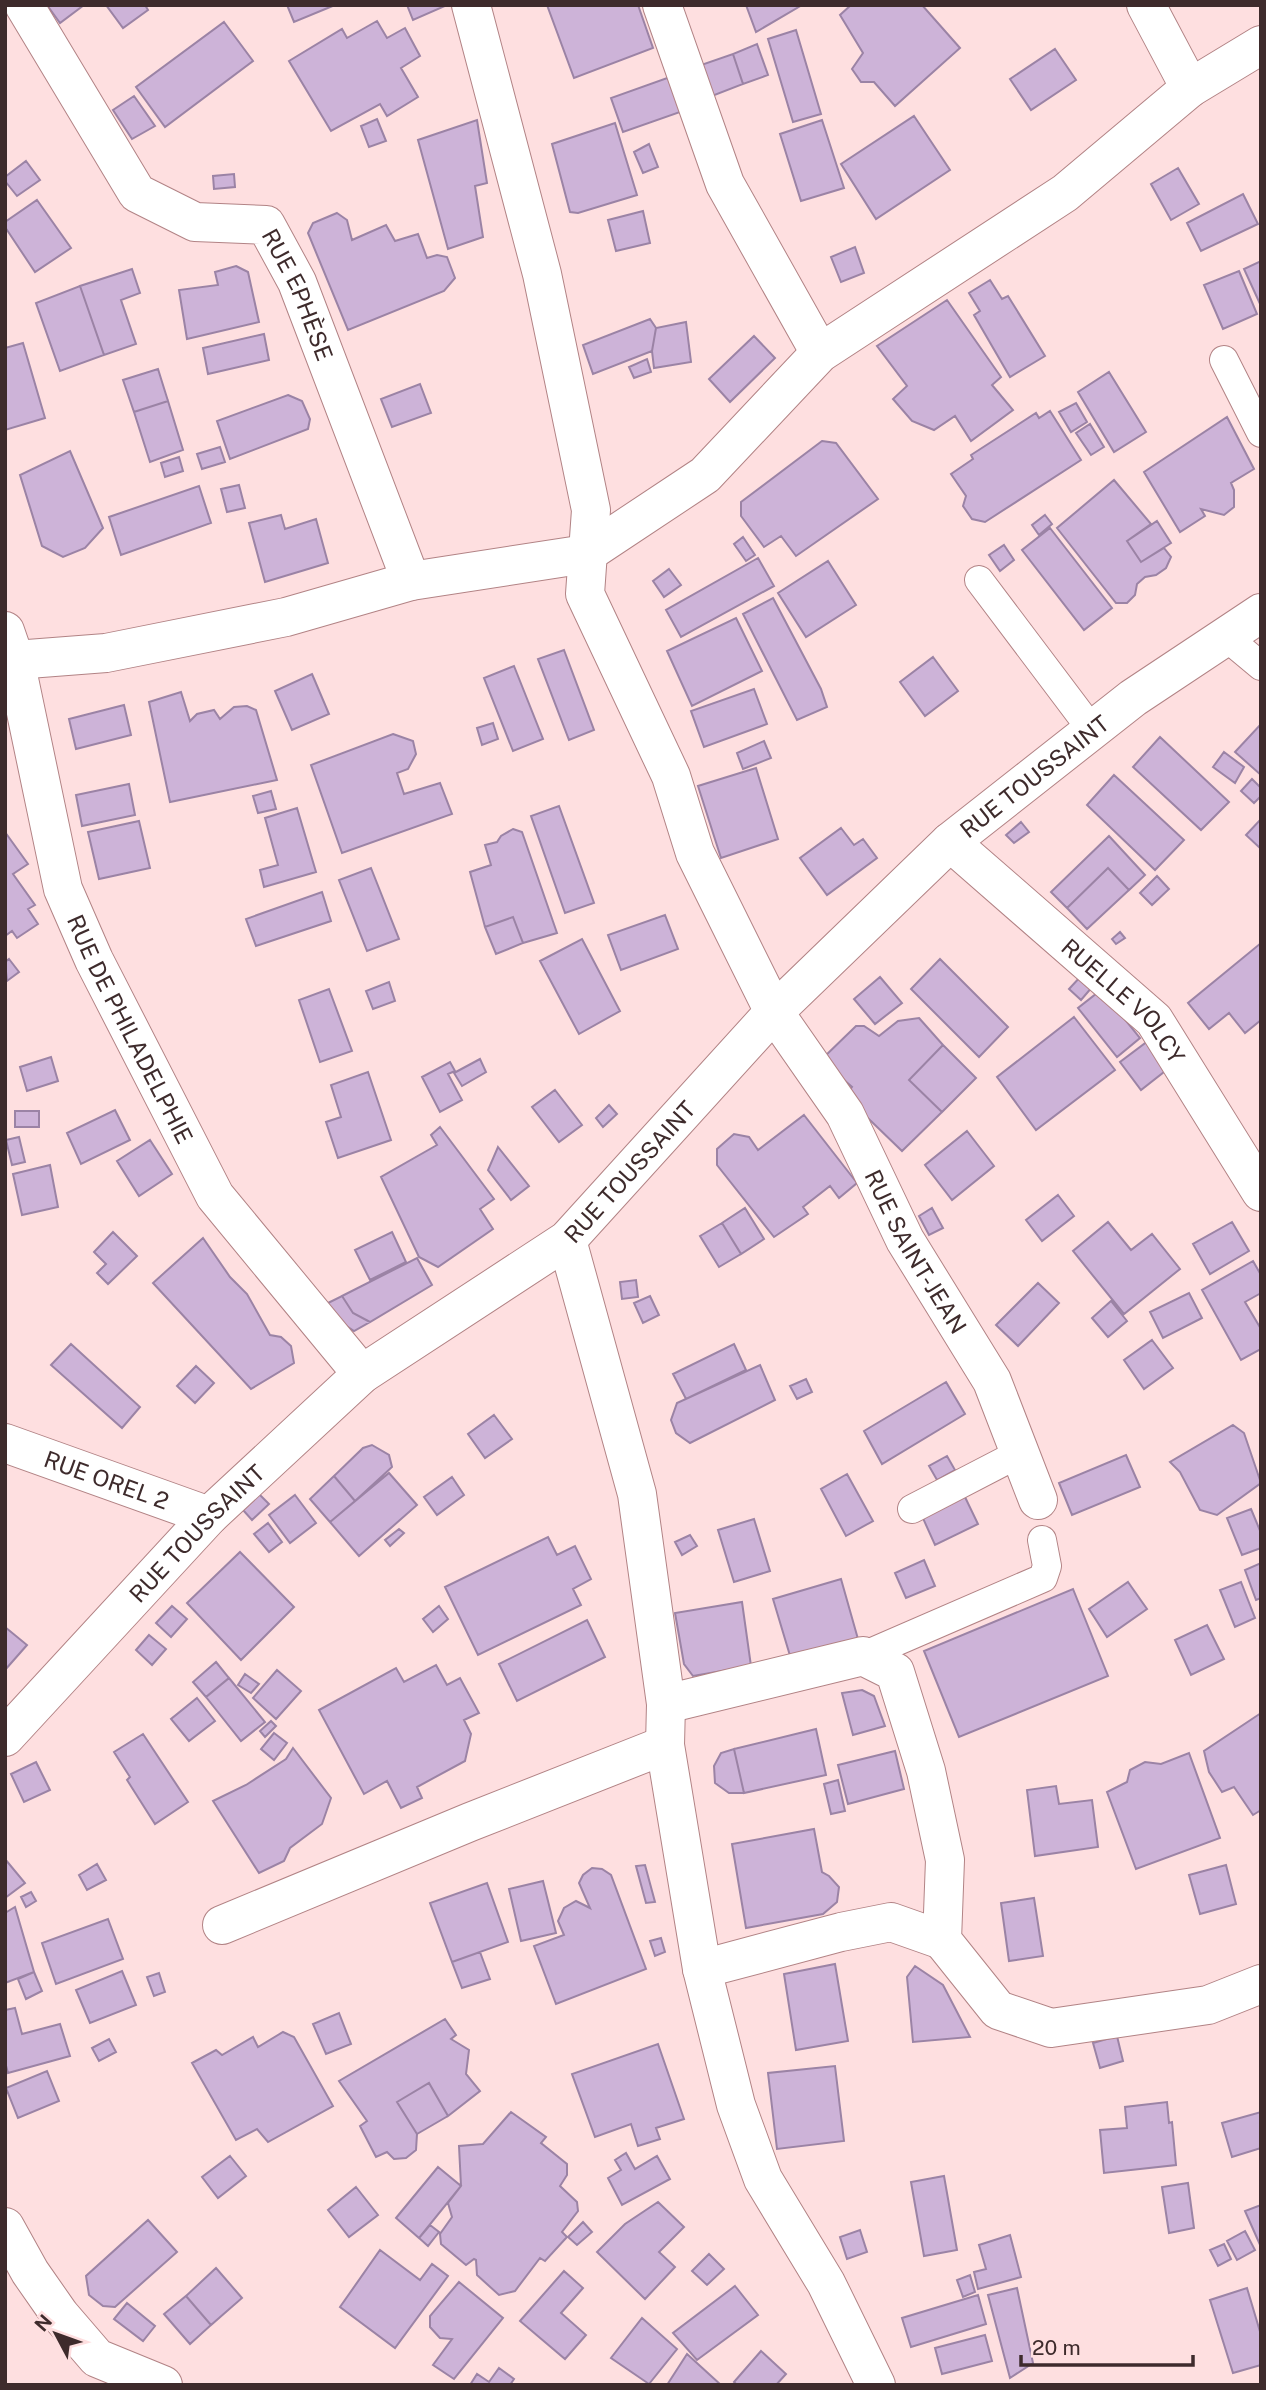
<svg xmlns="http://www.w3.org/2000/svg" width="1266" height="2390" viewBox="0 0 1266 2390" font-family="'Public Sans',sans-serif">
  <rect width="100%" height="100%" fill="#fedfe0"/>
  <!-- building -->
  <path fill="#cdb3d8" stroke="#9b83a5" stroke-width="2" d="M47,5H84L60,23Z
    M106,5H145L148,10L123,28Z
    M287,5H335L294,22Z
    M407,5H444L445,6L413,20Z
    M547,5H638L653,48L574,78Z
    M746,5H802L756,32Z
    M851,5H922L960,48L895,106L874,82H861L852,69L863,53L840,15Z
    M377,21L387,38L405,28L420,56L401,68L418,97L387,116L380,104L331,131L289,61L342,29L347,38Z
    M224,22L253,61L165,127L136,87Z
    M796,30L821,114L793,122L768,39Z
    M757,44L768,75L743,84L733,54Z
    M1055,49L1076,80L1031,110L1010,79Z
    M733,54L743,84L712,96L701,65Z
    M670,77L683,111L623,132L611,98Z
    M134,96L155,126L132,139L113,110Z
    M914,116L950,170L876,219L841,164Z
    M377,119L386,141L369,147L361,126Z
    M477,120L487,183L475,186L483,237L448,249L418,140Z
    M822,120L844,188L801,201L780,134Z
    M615,123L637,195L578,213L570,212L552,144Z
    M649,144L658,167L643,173L634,152Z
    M26,161L40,180L17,196L5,181V177Z
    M1178,168L1199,204L1171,220L1151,184Z
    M234,174L235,187L214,189L213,176Z
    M1243,194L1258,224L1201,251L1187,223Z
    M37,200L71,248L35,272L5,227V222Z
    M643,211L650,243L616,251L608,220Z
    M337,213L347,220L352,240L386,225L395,241L418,234L427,258L437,255L447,257L455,278L444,291L348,330L308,233L313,223Z
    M855,247L864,273L841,282L831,257Z
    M1261,261V306L1244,269Z
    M236,266L248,272L259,322L187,339L179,290L218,285L215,272Z
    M132,269L140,293L121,300L136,344L104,355L80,286Z
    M1239,271L1257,314L1223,329L1204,285Z
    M990,280L1002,299L1008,296L1045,356L1010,377L974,315L980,311L969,293Z
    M80,286L104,355L60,371L36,303Z
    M947,300L1001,377L992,385L1013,410L971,441L955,416L934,430L912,421L893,399L907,386L877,346Z
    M650,319L656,328L652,351L593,374L583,345Z
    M686,322L691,362L654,368L652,351L656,328Z
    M264,334L269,360L208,374L203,348Z
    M754,336L775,358L730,402L709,379Z
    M23,343L45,418L5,430V348Z
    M647,359L651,372L634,378L629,367Z
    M158,369L168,401L134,412L123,380Z
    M1109,372L1146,432L1114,452L1078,392Z
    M420,384L431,413L392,427L381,399Z
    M288,395L302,401L310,419L308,429L230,459L217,421Z
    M168,401L183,450L150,462L134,412Z
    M1076,403L1087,422L1071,432L1059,412Z
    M1050,411L1081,460L985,522L972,519L963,506L966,496L951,474L973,459L971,455L1036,413L1039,418Z
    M1227,417L1254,469L1231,483L1234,490V507L1224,515L1201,509L1205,516L1180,532L1144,472Z
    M1090,424L1104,447L1091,455L1076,433Z
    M822,441L836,443L878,499L796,556L781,536L764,547L741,516V502Z
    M220,447L225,462L202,469L197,454Z
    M70,451L103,528L85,548L63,557L42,546L20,475Z
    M179,457L183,471L165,477L161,463Z
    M1114,480L1151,524L1127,541L1141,562L1164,548L1171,557L1166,568L1156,575L1145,577L1137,584L1135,595L1127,603H1116L1057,528Z
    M239,485L245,508L227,512L221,489Z
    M199,486L211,523L121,555L109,517Z
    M281,515L285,529L316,519L328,563L265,582L249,523Z
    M1045,515L1052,524L1039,535L1032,525Z
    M1157,521L1171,543L1141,562L1127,541Z
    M1050,528L1112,608L1084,630L1022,550Z
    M743,537L755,555L746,561L734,544Z
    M1004,545L1014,560L1000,571L989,555Z
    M758,558L774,586L681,637L666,610Z
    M828,561L856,605L806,637L778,593Z
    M669,569L681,585L664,597L653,581Z
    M773,598L821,689L827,707L797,720L743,614Z
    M736,618L762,671L692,706L667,651Z
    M564,650L594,730L569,740L538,659Z
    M933,657L958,691L925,716L900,682Z
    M514,666L543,739L513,751L484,678Z
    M312,674L329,714L292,730L275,691Z
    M754,689L767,724L704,747L691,711Z
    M181,692L190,721L197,714L214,710L220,719L234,707L247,706L256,710L277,780L170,802L149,702Z
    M124,705L131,735L76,749L69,719Z
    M493,723L498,739L482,745L477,728Z
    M1261,724V775L1235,752Z
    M393,734L413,741L416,754L408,769L397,773L404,794L440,783L452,814L342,853L311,765Z
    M1160,737L1229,802L1201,830L1133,767Z
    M764,741L771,758L743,769L737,753Z
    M1224,752L1244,767L1235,783L1213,767Z
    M756,768L778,839L721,858L698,786Z
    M1114,775L1184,840L1155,870L1087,805Z
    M1252,779L1261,788V796L1254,803L1241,791Z
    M129,784L135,815L82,826L76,795Z
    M271,791L276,809L258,813L253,796Z
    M559,806L594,903L565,913L531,816Z
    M297,808L316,872L264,887L260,870L278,865L265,818Z
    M1261,819V849L1246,835Z
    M139,821L150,868L99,879L88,832Z
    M1021,822L1029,832L1014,843L1006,835Z
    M841,828L854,845L863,839L877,858L827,895L800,858Z
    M513,829L522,832L557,933L523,943L513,917L485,927L470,872L491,865L485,845L497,842L501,836Z
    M5,832L28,864L13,874L35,905L28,909L38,924L17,938L12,931L5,936Z
    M1109,836L1145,875L1129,890L1108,868L1067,908L1051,892Z
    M371,868L399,939L367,951L339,880Z
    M1108,868L1129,890L1087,929L1067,908Z
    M1157,876L1169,889L1152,905L1140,893Z
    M322,892L331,921L256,946L246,919Z
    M665,915L678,949L621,970L608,935Z
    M513,917L523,943L496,954L485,927Z
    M1120,932L1125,938L1116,944L1112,939Z
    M582,939L620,1011L579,1034L540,961Z
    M1261,943V1020L1245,1033L1229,1013L1209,1029L1188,1003Z
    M9,959L19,972L7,981L5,962Z
    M940,959L1008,1027L979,1057L911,989Z
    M1082,975L1093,986L1081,1000L1069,989Z
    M880,977L902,1003L875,1024L854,999Z
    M389,982L395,1001L373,1009L366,991Z
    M329,989L352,1051L320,1062L299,1000Z
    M1101,990L1140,1038L1117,1057L1078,1008Z
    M1074,1017L1115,1070L1036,1130L997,1077Z
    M919,1018L943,1045L909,1080L942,1112L902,1151L845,1096L852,1087L821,1060L856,1026H864L879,1036L898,1021Z
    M1148,1041L1169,1068L1141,1090L1120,1062Z
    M943,1045L976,1078L942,1112L909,1080Z
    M51,1057L58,1081L27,1091L20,1067Z
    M480,1059L486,1072L462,1086L454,1073Z
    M450,1062L455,1071L448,1074L462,1100L440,1112L422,1077Z
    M368,1072L391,1140L338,1158L326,1122L341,1117L331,1085Z
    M555,1090L582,1125L559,1142L532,1107Z
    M609,1105L617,1114L603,1127L596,1118Z
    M115,1110L130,1140L81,1164L67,1133Z
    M15,1111H39V1127H15Z
    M804,1115L857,1183L839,1198L830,1186L803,1207L808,1214L774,1237L717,1165V1149L734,1134L749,1137L758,1150Z
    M440,1127L494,1199L480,1209L493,1229L438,1267L419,1257L381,1177L437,1145L431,1135Z
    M967,1131L994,1166L952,1200L925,1165Z
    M19,1137L25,1162L12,1165L6,1140Z
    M150,1140L172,1174L139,1196L117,1161Z
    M498,1147L529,1186L511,1200L488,1170Z
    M50,1165L58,1207L22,1215L13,1174Z
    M1058,1195L1074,1216L1042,1241L1026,1220Z
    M745,1208L764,1239L741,1254L722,1223Z
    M932,1208L943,1228L929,1235L919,1216Z
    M1108,1222L1131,1250L1152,1234L1180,1269L1124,1314L1073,1251Z
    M1232,1222L1249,1251L1210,1274L1193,1244Z
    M722,1223L741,1254L719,1267L700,1236Z
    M113,1232L137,1256L108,1284L97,1273L106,1264L94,1252Z
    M392,1232L406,1262L370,1280L355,1250Z
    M203,1238L230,1277L247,1294L270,1335L281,1337L291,1346L294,1363L251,1389L153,1283Z
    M417,1258L432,1285L370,1322L353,1313L342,1296Z
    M1253,1261L1261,1275V1293L1245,1302L1261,1329V1349L1241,1360L1202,1290Z
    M636,1280L638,1297L622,1299L620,1282Z
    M1038,1283L1059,1303L1018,1346L996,1325Z
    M1189,1293L1202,1318L1163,1338L1150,1312Z
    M342,1296L353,1313L370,1322L354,1331L336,1319L326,1304Z
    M650,1296L659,1315L643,1323L634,1303Z
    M1111,1301L1127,1321L1108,1337L1092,1318Z
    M1152,1340L1173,1368L1144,1389L1124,1360Z
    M71,1344L140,1407L122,1428L51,1365Z
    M734,1344L746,1370L686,1399L673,1374Z
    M760,1365L775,1400L690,1443L676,1433L671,1420L677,1403Z
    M196,1366L214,1383L195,1403L177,1386Z
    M806,1379L812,1392L797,1399L790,1386Z
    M946,1382L965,1414L882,1464L864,1431Z
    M494,1415L512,1439L485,1458L468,1434Z
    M1233,1425L1244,1433L1261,1483L1217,1515L1200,1510L1180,1472L1170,1462Z
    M372,1445L389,1455L392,1467L355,1501L334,1476L363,1448Z
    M1126,1455L1140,1487L1072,1515L1059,1483Z
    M947,1456L955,1470L937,1480L929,1466Z
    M389,1473L417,1505L359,1556L330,1522Z
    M847,1474L873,1521L846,1536L821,1489Z
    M334,1476L355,1501L330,1522L310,1499Z
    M452,1477L464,1495L437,1515L424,1497Z
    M259,1494L269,1504L252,1520L243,1510Z
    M295,1495L316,1523L290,1543L269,1515Z
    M964,1495L978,1524L935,1545L922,1516Z
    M1251,1509L1261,1533V1548L1242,1555L1227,1518Z
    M754,1519L770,1571L734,1582L718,1530Z
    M268,1523L282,1542L269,1552L254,1534Z
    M399,1529L404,1533L390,1546L385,1540Z
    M690,1535L697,1546L682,1555L675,1542Z
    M548,1537L557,1555L575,1546L591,1579L573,1589L581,1605L478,1655L445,1587Z
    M240,1552L294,1607L241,1660L187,1603Z
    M924,1560L935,1586L906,1598L895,1573Z
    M1261,1563V1598L1256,1600L1245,1570Z
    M841,1579L858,1639L791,1659L773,1599Z
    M1128,1582L1147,1609L1107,1637L1089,1609Z
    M1241,1582L1255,1618L1235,1627L1220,1590Z
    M1073,1589L1108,1676L959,1737L924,1651Z
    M742,1602L751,1666L693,1676L684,1664L675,1613Z
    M172,1606L187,1619L171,1637L156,1623Z
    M439,1606L448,1619L433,1632L423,1619Z
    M587,1620L605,1657L517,1701L499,1664Z
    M1207,1625L1224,1659L1191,1675L1175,1640Z
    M5,1627L27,1645L5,1670Z
    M149,1635L166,1649L152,1665L136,1650Z
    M216,1662L229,1678L206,1697L193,1682Z
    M436,1665L447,1685L460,1678L479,1713L464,1720L471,1734L465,1761L417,1787L422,1798L401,1808L387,1781L364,1794L319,1710L396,1668L404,1682Z
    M277,1670L301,1691L276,1719L253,1698Z
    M245,1674L259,1684L251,1693L238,1685Z
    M229,1678L265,1722L241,1741L206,1697Z
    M862,1690L874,1696L885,1726L853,1735L842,1693Z
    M197,1698L215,1721L189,1741L171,1719Z
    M1261,1713V1810L1253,1815L1234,1787L1222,1792L1209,1772L1204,1751Z
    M271,1721L276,1726L265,1737L260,1731Z
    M816,1729L826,1775L744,1793L734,1749Z
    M274,1733L287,1743L274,1760L261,1749Z
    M143,1734L188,1802L155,1824L127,1780L130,1777L114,1752Z
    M293,1748L331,1798L322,1824L290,1848L284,1861L259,1873L213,1801L246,1785L286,1759Z
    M734,1749L744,1793H729L715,1783L714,1766L721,1753Z
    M895,1751L904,1789L848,1804L838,1765Z
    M1189,1753L1220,1838L1136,1869L1107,1792L1127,1782L1130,1770L1145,1762L1161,1764Z
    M36,1762L50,1790L24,1802L11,1774Z
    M838,1780L845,1811L831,1814L824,1784Z
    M1056,1786L1059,1804L1092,1800L1098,1847L1035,1856L1027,1790Z
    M814,1829L822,1872L829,1876L839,1887L837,1902L823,1914L746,1928L732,1844Z
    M5,1859L25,1883L5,1898Z
    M97,1864L106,1880L87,1890L79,1875Z
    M645,1865L655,1902L646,1903L636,1866Z
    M1226,1865L1236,1904L1200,1914L1189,1875Z
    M592,1868L602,1869L611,1875L646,1969L556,2004L534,1946L564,1935L558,1921L564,1908L576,1901L590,1908L579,1883L583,1875Z
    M543,1881L556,1933L521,1941L509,1889Z
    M487,1883L508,1942L452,1962L430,1903Z
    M31,1892L36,1901L26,1907L21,1897Z
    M1034,1898L1043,1956L1009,1961L1001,1903Z
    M15,1907L34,1972L5,1983V1913Z
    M108,1919L123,1959L56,1984L42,1943Z
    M661,1938L665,1952L655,1956L650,1941Z
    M480,1952L490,1979L462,1988L452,1962Z
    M835,1964L848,2041L796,2050L784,1974Z
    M915,1966L943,1985L970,2037L913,2042L907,1977Z
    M122,1971L136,2005L90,2023L76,1990Z
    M34,1972L42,1991L26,1999L18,1979Z
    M159,1973L165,1992L154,1996L147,1977Z
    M15,2008L22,2034L60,2024L70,2056L8,2073L5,2062V2010Z
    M339,2013L351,2044L326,2054L313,2024Z
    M445,2019L456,2035L451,2039L469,2050L466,2074L480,2091L448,2116L429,2083L397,2102L417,2134L416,2150L406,2158L394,2159L387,2152L376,2157L360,2126L367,2121L339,2081Z
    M283,2032L294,2037L333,2106L268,2142L257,2129L236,2140L192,2063L216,2050L222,2055L253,2037L258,2047Z
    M1117,2036L1123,2061L1100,2068L1093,2043Z
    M109,2039L116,2052L99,2061L92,2048Z
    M658,2044L684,2119L656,2128L660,2139L638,2146L631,2124L595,2137L572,2074Z
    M835,2066L844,2141L777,2149L768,2073Z
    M47,2071L59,2101L18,2118L6,2088Z
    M429,2083L448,2116L417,2134L397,2102Z
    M1167,2102L1169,2123L1172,2122L1176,2165L1104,2173L1100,2130L1127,2128L1125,2107Z
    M511,2112L546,2137L541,2143L567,2164V2175L560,2186L577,2202L578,2211L562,2232L567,2237L545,2261L540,2258L515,2291L499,2295L477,2275L476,2260L474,2259L466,2265L441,2244L440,2234L452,2217L448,2203L461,2186L459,2146L483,2144Z
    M1261,2112V2148L1232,2157L1222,2123Z
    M626,2153L635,2169L657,2156L670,2179L622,2205L608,2178L621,2170L615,2160Z
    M230,2156L246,2176L218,2198L202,2177Z
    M438,2167L461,2186L419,2238L396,2218Z
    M944,2176L957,2250L924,2256L911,2182Z
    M1188,2183L1194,2228L1169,2233L1162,2187Z
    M356,2187L378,2215L349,2237L328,2210Z
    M658,2202L684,2227L659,2252L675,2267L645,2299L597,2252L625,2224Z
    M1261,2205V2247L1245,2211Z
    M148,2220L177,2252L115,2307L103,2306L89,2295L86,2276Z
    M583,2222L592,2232L577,2245L568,2237Z
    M430,2225L439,2232L428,2246L419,2238Z
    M860,2230L867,2252L847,2259L840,2237Z
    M1245,2231L1255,2250L1237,2260L1227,2241Z
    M1010,2235L1021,2277L978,2289L974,2272L986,2269L979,2245Z
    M1224,2244L1231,2259L1218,2266L1210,2250Z
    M380,2250L420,2280L432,2264L448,2276L395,2348L340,2307Z
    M709,2254L724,2269L707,2285L692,2271Z
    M216,2268L242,2298L211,2325L186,2296Z
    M564,2271L583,2288L561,2313L586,2335L565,2359L520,2321Z
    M970,2275L975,2292L963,2297L957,2280Z
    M459,2282L503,2318L454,2379L433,2365L452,2339L440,2338L430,2327V2316Z
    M735,2286L758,2315L697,2360L673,2333Z
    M1017,2288L1033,2363L1010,2378L988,2295Z
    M1247,2288L1261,2335V2365L1233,2373L1210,2300Z
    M978,2295L986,2324L911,2347L902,2318Z
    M186,2296L211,2325L190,2344L164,2314Z
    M127,2303L155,2326L143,2341L114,2319Z
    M642,2318L677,2349L649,2384L611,2358Z
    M985,2335L992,2361L942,2374L935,2348Z
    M761,2351L786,2374L776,2385H737L734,2382Z
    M687,2354L721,2385H667Z
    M499,2368L514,2379L510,2385H470L477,2374L489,2382Z"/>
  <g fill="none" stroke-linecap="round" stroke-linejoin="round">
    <!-- service casing -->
    <g stroke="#b28385" stroke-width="30">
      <path id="service" d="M1224,360L1261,433
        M979,580L1092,730
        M1225,636L1261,666
        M912,1509L1020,1453
        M863,1656L1043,1578L1047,1566L1042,1540"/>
    </g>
    <!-- minor casing -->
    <g stroke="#b28385" stroke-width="40">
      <g id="minor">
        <path id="s1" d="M24,5L137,193L195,222L266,225L297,282L411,581"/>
        <path id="s2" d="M471,5L542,274L591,510L585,594L671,776L695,853L774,1012L845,1114L905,1240L992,1381L1038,1500"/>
        <path d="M662,5L725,184L820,353"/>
        <path d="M1146,5L1190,88"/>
        <path id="s3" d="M5,631L15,660L63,889L94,960L215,1196L362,1374"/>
        <path d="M5,663L15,660L106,653L286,617L411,581L586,554L705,475L820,353L1065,193L1190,88L1261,45"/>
        <path id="s4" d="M950,842L1154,1020L1261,1192"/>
        <path d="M567,1240L637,1494L666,1704L665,1745L702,1969L736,2105L763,2179L826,2283L876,2385"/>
        <path id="s5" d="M5,1443L209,1516"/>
        <path d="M666,1704L863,1656L895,1672L926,1771L945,1860L942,1940L998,2010L1051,2028L1208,2005L1261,1984"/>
        <path id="s6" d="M5,1737L209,1516L362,1374L567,1240L774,1012L950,842L1133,698L1261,613"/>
        <path d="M222,1925L470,1822L665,1745"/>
        <path d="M702,1969L841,1932L891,1922L942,1940"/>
        <path d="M5,2227L30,2272L60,2315L97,2358L163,2385"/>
      </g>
    </g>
    <!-- service -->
    <use href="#service" stroke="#fff" stroke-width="28"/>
    <!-- minor -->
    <use href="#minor" stroke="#fff" stroke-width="38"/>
  </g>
  <g text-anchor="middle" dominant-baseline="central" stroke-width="5" stroke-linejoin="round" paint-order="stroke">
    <!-- street labels -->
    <g font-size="23" fill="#3e2b2c" stroke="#fedfe0">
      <text stroke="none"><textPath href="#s1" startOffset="432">RUE EPHÈSE</textPath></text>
      <text stroke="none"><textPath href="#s6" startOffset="1414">RUE TOUSSAINT</textPath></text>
      <text stroke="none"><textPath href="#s4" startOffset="236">RUELLE VOLCY</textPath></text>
      <text stroke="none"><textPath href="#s3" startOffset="420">RUE DE PHILADELPHIE</textPath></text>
      <text stroke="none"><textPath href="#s6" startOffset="847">RUE TOUSSAINT</textPath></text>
      <text stroke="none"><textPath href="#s2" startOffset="1342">RUE SAINT-JEAN</textPath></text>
      <text stroke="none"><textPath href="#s5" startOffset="108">RUE OREL 2</textPath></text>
      <text stroke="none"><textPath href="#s6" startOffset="280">RUE TOUSSAINT</textPath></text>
    </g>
  </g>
  <!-- border -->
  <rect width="1266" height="2390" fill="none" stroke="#3e2b2c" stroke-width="14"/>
  <!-- north arrow -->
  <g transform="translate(56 2334) rotate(311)" stroke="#fedfe0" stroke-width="5" paint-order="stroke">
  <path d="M0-5L12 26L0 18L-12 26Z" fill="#3e2b2c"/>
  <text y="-10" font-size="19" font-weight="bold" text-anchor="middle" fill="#3e2b2c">N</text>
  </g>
  <!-- scale -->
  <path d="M1021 2355v10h172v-10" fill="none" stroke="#3e2b2c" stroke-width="3.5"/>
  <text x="1032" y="2355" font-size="21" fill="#3e2b2c" stroke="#fedfe0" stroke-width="5" paint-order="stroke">20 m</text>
</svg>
